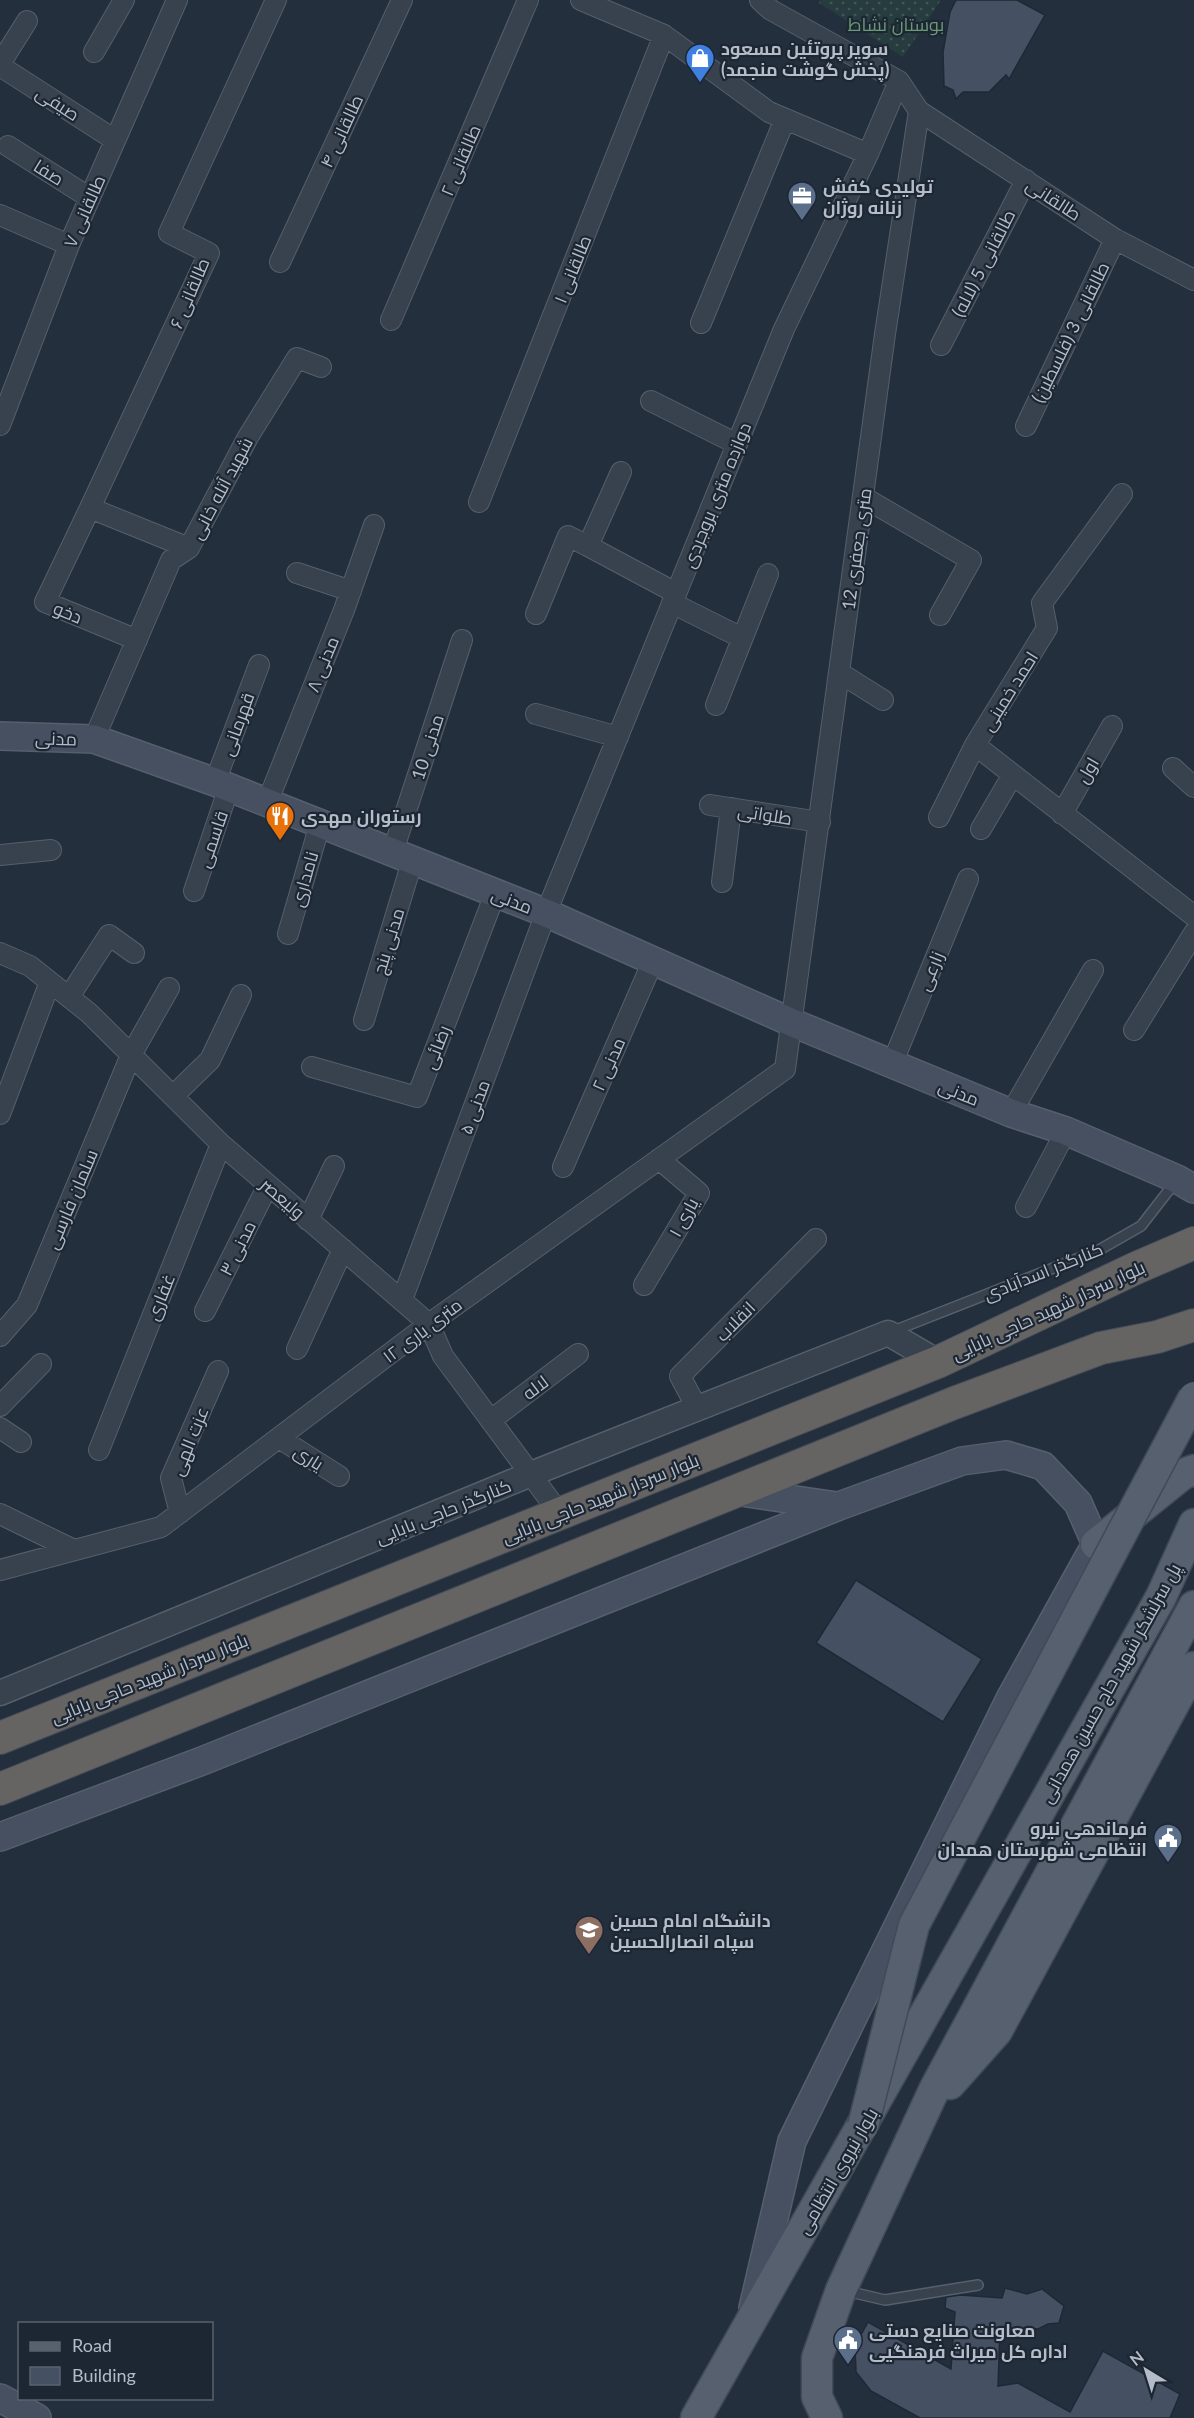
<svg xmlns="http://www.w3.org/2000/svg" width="1194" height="2418" viewBox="0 0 1194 2418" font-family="Lato,Cairo,sans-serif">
  <defs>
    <pattern id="grass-dots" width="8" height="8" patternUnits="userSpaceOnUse" patternTransform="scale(1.5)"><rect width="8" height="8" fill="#263c3f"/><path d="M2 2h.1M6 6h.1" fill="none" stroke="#435659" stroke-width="1.8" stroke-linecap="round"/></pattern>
  </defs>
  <rect width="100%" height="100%" fill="#242f3e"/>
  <!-- grass -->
  <path fill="url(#grass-dots)" d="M820,0H941L903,57L819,3Z"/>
  <!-- building -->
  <path fill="#455162" stroke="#1f2835" stroke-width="1.5" d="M956,0H1017L1045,15L1009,79L1006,75L989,92H963L956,99L953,90L944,86L943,52L950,12Z
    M856,1580L982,1659L943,1722L816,1643Z
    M1005,2288L1027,2294L1042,2289L1064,2306L1059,2323L1048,2324L1038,2329L1026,2328L1022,2337L1000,2328L998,2386L1018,2383L1070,2412L1103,2351L1180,2394L1170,2418H920L871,2391L856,2372L855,2346L868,2322L951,2369L955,2312L945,2308L946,2297L960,2295L1002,2298Z"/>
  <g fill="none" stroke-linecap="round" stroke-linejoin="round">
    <!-- service casing -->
    <g stroke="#565f6c" stroke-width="12">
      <path id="service" d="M891,1332L1099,1250L1141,1226L1176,1181
        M846,2291L885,2300L978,2285"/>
    </g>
    <!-- minor casing -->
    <g stroke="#565f6c" stroke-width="22">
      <path id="minor" d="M581,0L664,35L769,112L868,154
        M94,52L124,0
        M0,64L27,21
        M0,66L115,140
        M919,111L1115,239L1194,280
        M8,146L90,198
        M0,215L69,245
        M280,262L402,0
        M391,320L528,0
        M701,323L785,119
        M941,345L1026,180
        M651,401L737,444
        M0,425L69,245L177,0
        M1026,426L1115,239
        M621,472L588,546L676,593
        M1122,494L1042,603L1047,628L975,745L1194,916
        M863,497L971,560L940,615
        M479,502L664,35
        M90,508L45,602L137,640
        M189,548L90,508L209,253L169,233L276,0
        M297,573L351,591
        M672,603L742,638
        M536,614L568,536L588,546
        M840,673L883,700
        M716,705L768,574
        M536,714L618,737
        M94,739L171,560L189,548L248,437L297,358L321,367
        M1173,768L1194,787
        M215,782L259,665
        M267,803L344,610L374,525
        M710,805L820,822
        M1062,814L1112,726
        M939,817L975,745
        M981,829L1012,776
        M392,854L462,640
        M0,855L51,850
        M722,882L731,808
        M194,891L229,787
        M288,934L320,824
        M0,953L30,966L89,1013L221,1144L429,1324L443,1356L560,1514
        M69,997L109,935L134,953
        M364,1020L412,862
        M1134,1030L1194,933
        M892,1064L968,879
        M312,1067L417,1097L495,894
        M173,1096L210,1060L241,995
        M1011,1113L1093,970
        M0,1114L50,982
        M563,1167L653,961
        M1026,1207L1066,1131
        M308,1220L334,1166
        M644,1285L699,1193L659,1159
        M402,1300L546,913L737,444L784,329L868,154L899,81
        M205,1311L268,1185
        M0,1336L27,1305L131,1055L169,988
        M297,1349L343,1249
        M0,1406L41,1364
        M697,1408L680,1376L816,1239
        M491,1420L578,1354
        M0,1428L21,1442
        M279,1438L339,1476
        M99,1450L221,1144
        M180,1513L171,1478L218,1371
        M0,1514L74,1550
        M0,1570L161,1527L429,1324L785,1069L885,334L919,111L899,81L771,10L760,0"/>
    </g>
    <!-- tertiary casing -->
    <g stroke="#565f6c" stroke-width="27">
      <path id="tertiary" d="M0,1693L531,1474L888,1333L938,1362"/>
    </g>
    <!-- secondary casing -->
    <g stroke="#565f6c" stroke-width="30">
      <path id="secondary" d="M0,736L94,739L215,782L546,913L793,1023L1011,1113L1066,1131L1177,1179L1194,1189
        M734,1491L837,1506
        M0,1837L202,1761L839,1506L962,1461L1006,1455L1043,1466L1078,1503L1096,1544L1011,1697L792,2141L753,2308
        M0,2398L37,2418"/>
    </g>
    <!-- primary casing -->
    <g stroke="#414a57" stroke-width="33">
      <path id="primary" d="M1096,1544L1183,1474L1194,1470
        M950,2084L997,2031L1194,1667
        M696,2418L1161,1597L1194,1524
        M827,2418L817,2397V2358L841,2290L935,2088L1194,1606"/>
    </g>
    <!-- trunk casing -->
    <g stroke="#434c59" stroke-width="34">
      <path id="trunk" d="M0,1738L938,1362L1136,1268L1194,1243
        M0,1789L954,1403L1101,1348L1157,1337L1194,1325"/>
    </g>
    <!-- service -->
    <use href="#service" stroke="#38414e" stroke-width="9"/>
    <!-- minor -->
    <use href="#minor" stroke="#38414e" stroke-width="20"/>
    <!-- tertiary -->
    <use href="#tertiary" stroke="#38414e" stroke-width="24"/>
    <!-- secondary -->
    <use href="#secondary" stroke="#465061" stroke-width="27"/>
    <!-- primary -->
    <use href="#primary" stroke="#56606e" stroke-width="30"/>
    <!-- trunk -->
    <use href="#trunk" stroke="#656462" stroke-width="32"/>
    <!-- primary-bridge casing -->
    <g stroke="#414a57" stroke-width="33" stroke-linecap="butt">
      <path id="primary-bridge" d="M863,2126L914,1925L1194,1397"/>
    </g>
    <!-- primary-bridge -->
    <use href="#primary-bridge" stroke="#56606e" stroke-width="30"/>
  </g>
  <!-- icons -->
  <defs>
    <g id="shop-pin" transform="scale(1.5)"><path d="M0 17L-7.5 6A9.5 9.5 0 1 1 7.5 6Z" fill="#3f7fe0" stroke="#1d2633"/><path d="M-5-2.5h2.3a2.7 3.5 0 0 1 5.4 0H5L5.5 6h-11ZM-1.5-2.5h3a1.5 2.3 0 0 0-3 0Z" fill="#fff"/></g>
    <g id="office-pin" transform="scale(1.5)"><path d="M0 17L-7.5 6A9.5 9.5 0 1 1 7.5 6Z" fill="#5c6f8a" stroke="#1d2633"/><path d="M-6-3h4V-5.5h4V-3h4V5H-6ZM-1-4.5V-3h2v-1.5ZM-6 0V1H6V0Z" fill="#fff"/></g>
    <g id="restaurant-pin" transform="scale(1.5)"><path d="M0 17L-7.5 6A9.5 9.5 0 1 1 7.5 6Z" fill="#e8710a" stroke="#1d2633"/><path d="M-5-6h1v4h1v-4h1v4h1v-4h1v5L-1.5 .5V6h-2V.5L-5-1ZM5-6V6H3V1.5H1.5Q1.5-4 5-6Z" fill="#fff"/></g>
    <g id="civic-pin" transform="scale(1.5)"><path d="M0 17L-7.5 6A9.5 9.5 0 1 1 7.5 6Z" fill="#5c6f8a" stroke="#1d2633"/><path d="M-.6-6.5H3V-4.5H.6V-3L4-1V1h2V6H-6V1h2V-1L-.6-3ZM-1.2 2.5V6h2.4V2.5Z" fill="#fff"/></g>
    <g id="university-pin" transform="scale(1.5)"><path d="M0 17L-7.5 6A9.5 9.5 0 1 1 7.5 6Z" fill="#8d6e63" stroke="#1d2633"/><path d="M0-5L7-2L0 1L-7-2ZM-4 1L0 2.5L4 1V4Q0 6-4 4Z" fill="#fff"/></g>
  </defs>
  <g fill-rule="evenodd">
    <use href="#shop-pin" x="700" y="58"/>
    <use href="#office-pin" x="802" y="196"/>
    <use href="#restaurant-pin" x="280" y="816"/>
    <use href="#civic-pin" x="1168" y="1838"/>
    <use href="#university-pin" x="589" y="1930"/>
    <use href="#civic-pin" x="848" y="2340"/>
  </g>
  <g text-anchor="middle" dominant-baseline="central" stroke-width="4.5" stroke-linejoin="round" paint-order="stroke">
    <!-- park labels -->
    <g font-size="18" fill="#6b9a76" stroke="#1d2633">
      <text x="896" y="24">بوستان نشاط</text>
    </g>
    <!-- poi labels -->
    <g font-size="18" font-weight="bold" fill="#b4bcc9" stroke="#1d2633" text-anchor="start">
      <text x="721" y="48">سوپر پروتئین مسعود<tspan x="721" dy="21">(پخش گوشت منجمد)</tspan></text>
      <text x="823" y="186">تولیدی کفش<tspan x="823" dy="21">زنانه روژان</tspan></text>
      <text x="301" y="816">رستوران مهدی</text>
      <text x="1147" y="1828" text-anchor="end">فرماندهی نیرو<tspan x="1147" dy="21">انتظامی شهرستان همدان</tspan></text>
      <text x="610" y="1920">دانشگاه امام حسین<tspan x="610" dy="21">سپاه انصارالحسین</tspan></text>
      <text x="869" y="2330">معاونت صنایع دستی<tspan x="869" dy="21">اداره کل میراث فرهنگیی</tspan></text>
    </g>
    <!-- street labels -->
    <g font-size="18" fill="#b4bcc9" stroke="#1d2633">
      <text transform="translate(58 103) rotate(33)">صیفی</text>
      <text transform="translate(341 131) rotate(-65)">طالقانی ۴</text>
      <text transform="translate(460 160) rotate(-67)">طالقانی ۲</text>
      <text transform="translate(49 172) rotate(32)">صفا</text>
      <text transform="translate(1054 199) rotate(33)">طالقانی</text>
      <text transform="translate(84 211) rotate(-66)">طالقانی ۷</text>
      <text transform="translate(983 263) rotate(-63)">طالقانی 5 (لاله)</text>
      <text transform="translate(572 269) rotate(-68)">طالقانی ۱</text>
      <text transform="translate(189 293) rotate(-67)">طالقانی ۶</text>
      <text transform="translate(1070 332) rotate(-64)">طالقانی 3 (فلسطین)</text>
      <text transform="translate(221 488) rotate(-62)">شهید آتله خانی</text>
      <text transform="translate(716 495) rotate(-68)">دوازده متری بروجردی</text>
      <text transform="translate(856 549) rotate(-82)">12 متری جعفری</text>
      <text transform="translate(68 612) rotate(22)">دخو</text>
      <text transform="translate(322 664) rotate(-68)">مدنی ۸</text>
      <text transform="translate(1009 691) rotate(-58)">احمد خمینی</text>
      <text transform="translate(237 724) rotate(-70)">قهرمانی</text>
      <text transform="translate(56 738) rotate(2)">مدنی</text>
      <text transform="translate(427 747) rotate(-72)">مدنی 10</text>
      <text transform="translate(1087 770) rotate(-60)">اول</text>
      <text transform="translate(765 814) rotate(9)">طلواتی</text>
      <text transform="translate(212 839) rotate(-71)">قاسمی</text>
      <text transform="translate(304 879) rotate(-74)">نامداری</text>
      <text transform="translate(512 900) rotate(21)">مدنی</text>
      <text transform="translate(388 941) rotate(-73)">مدنی پنج</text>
      <text transform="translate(930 971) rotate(-68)">زارعی</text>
      <text transform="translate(436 1047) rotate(-69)">رضائی</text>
      <text transform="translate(608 1064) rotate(-66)">مدنی ۲</text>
      <text transform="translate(959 1092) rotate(22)">مدنی</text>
      <text transform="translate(474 1107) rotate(-70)">مدنی ۵</text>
      <text transform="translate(283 1198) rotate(41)">ولیعصر</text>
      <text transform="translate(71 1199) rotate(-67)">سلمان فارسی</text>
      <text transform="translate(683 1217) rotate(-61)">یاری ۱</text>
      <text transform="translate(237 1248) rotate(-63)">مدنی ۳</text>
      <text transform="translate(1043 1271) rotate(-22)">کنارگذر اسدآبادی</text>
      <text transform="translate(160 1297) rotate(-68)">غفاری</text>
      <text transform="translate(1048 1310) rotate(-25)">بلوار سردار شهید حاجی بابایی</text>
      <text transform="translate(735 1321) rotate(-45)">انقلاب</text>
      <text transform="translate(422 1330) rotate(-37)">۱۲ متری یاری</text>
      <text transform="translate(535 1387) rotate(-37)">لاله</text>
      <text transform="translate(189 1441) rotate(-68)">عزت الهی</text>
      <text transform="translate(309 1457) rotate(32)">یاری</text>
      <text transform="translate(600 1498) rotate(-22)">بلوار سردار شهید حاجی بابایی</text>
      <text transform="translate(443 1511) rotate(-22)">کنارگذر حاجی بابایی</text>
      <text transform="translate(149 1678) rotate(-22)">بلوار سردار شهید حاجی بابایی</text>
      <text transform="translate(1110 1683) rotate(-61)">پل سرلشکر شهید حاج حسین همدانی</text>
      <text transform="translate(837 2171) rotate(-60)">بلوار نیروی انتظامی</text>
    </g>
  </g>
  <!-- legend -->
  <rect x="18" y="2322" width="195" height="78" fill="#1d2633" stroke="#59626f" stroke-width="1.5"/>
  <rect x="30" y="2342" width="30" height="9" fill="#56606e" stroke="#59626f" stroke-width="1.5"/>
  <text x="72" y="2352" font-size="18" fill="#b4bcc9">Road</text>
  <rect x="30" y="2367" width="30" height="18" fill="#455162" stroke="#59626f" stroke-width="1.5"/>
  <text x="72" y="2382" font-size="18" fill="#b4bcc9">Building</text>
  <!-- north arrow -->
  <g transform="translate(1146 2370) rotate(322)" stroke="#1d2633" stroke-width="4.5" paint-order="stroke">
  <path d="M0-4.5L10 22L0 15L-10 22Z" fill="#b4bcc9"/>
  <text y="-9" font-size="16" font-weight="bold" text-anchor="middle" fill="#b4bcc9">N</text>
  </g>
</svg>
